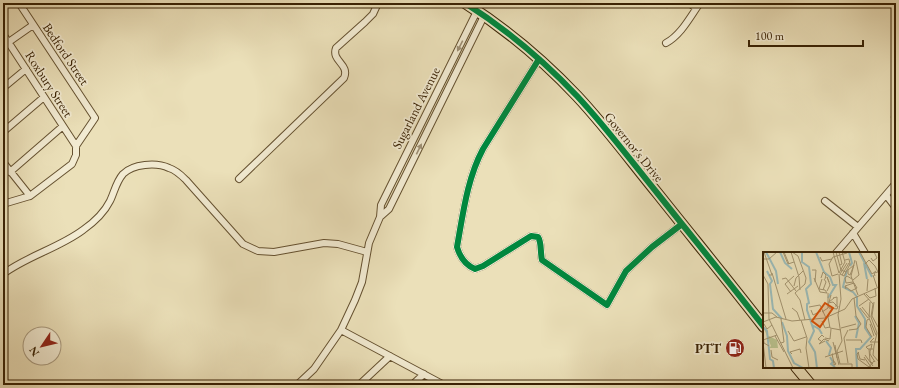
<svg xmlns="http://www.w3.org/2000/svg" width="899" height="388" viewBox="0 0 899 388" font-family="'EB Garamond',serif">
  <rect width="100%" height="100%" fill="#ebe0b9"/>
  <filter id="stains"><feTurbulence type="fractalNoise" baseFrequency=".005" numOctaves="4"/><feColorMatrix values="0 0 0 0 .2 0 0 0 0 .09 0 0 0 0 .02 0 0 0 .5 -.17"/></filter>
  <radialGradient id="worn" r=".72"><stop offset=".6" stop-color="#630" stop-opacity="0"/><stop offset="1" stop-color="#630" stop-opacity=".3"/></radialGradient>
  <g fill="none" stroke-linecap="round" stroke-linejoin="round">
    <!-- minor casing -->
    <g stroke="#655130" stroke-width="8">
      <path id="minor" d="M689,3L696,8
        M667,4L668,3
        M3,34L76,146
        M666,43C681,35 690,17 700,3
        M3,46L33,25
        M539,59L483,149C467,179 463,214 457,247C460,257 465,265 475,269L483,266L531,236L538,237C542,243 540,252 542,260L607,305L626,271L652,247L682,224
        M3,88L26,69
        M895,117L896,118
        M3,132L44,97
        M3,162L30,196
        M10,172L63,126
        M239,179L344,78C350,64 331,61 336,48L365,22L373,14L378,3
        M886,195L896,208
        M825,201L858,227
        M3,204L30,196L72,164L76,155V146L95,118L19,3
        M380,217L389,209L484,16
        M853,233L865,253
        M836,253L896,183
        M3,274C27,256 59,248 83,230C93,223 104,213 110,201C114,193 116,182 123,174C133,164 156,162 169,168C176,170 181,175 186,180L243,244L258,251L274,252L324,243L338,244L367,252
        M341,330L444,385
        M297,385L314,369L341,330L355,300L362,282L369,243L380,217L381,205L477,11
        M359,385L390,356
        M412,385L424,374"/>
    </g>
    <!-- primary casing -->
    <g stroke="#382103" stroke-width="12">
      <path id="primary" d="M465,3C506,29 544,61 577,96C606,127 631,161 658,194C693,238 729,282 764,327
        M796,367L811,385"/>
    </g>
    <!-- minor -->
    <use href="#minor" stroke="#f2ebd2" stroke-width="6"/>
    <!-- primary -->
    <use href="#primary" stroke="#ebe0b9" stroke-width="10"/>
    <!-- cycleway casing -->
    <g stroke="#f2ebd2" stroke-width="8">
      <path id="cycleway" d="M465,3C506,29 544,61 577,96C606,127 631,161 658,194C693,238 729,282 764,327
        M539,59L483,149C467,179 463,214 457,247C460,257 465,265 475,269L483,266L531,236L538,237C542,243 540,252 542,260L607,305L626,271L652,247L682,224"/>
    </g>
    <!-- cycleway -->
    <use href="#cycleway" stroke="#00873e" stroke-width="6"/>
  </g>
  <!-- one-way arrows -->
  <defs><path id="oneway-solid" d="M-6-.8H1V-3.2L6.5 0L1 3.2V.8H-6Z"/></defs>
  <g fill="#9e9075">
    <use href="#oneway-solid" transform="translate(460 46) rotate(117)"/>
    <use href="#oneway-solid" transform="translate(419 149) rotate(-64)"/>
  </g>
  <!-- icons -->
  <defs>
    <g id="fuel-disc" transform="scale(1)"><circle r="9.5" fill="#8f2418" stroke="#f2ebd2"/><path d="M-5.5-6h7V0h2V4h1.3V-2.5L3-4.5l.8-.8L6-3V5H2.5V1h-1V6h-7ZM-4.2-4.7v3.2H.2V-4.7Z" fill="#fff"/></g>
  </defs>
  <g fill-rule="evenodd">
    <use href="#fuel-disc" x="735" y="348"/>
  </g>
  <g text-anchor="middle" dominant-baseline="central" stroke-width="3.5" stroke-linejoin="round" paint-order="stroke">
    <!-- street labels -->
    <g font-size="13" fill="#382103" stroke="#f2ebd2">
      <text transform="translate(66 54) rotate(56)">Bedford Street</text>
      <text transform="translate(49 84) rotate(57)">Roxbury Street</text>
      <text transform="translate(416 108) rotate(-63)">Sugarland Avenue</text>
      <text transform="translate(634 147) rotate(51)">Governor's Drive</text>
    </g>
    <!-- poi labels -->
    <g font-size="13" font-weight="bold" fill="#382103" stroke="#f2ebd2" text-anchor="end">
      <text x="721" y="348">PTT</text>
    </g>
  </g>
  <!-- overview -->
  <g transform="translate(763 252)">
    <rect width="116" height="116" fill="#ebe0b9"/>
    <path d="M0,74L4,78V83L14,88L15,96H6L8,94Z" fill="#b9c28e"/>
    <path fill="none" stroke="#9bbbb8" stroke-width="2" d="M3,0L13,19L15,32M17,0L22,11L29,17M39,0V10L46,15L48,32L43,37L46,51L44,52V58L51,79L46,90L52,100L54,116M53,0L61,20L67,25L70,33H73L65,46M86,0L89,11L87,14M96,0L109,25M101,11L104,27M84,18L80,35L90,40L94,45V54L102,67V76L108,85L97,97H93L94,116M4,19L9,29L7,32L10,57L19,67M92,64L96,71L93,86M19,70L24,84L25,99L31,111L40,116M49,73L56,77L59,82M0,75L4,79L7,107L10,109L11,116M63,89L68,96L66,103M67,105L70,110L68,112L72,115"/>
    <path fill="none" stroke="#a39470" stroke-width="1" d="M1,0L9,23H6M20,0L25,12L31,10M21,0L26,12M28,0L36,25L37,38M29,0L35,4L43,26L42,32L32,41L37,48L42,68M70,0L76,21M73,0L78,18L83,20M76,0L79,12L77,13M97,0L109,22L113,19M0,3V7H6L14,0M57,5L59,9L69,7M108,6L110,9L114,6L111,0M92,8L88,24L95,43M102,12L106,8L112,14L115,20L111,21L112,24M91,13L87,23L85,22V18ZM49,18H53L52,30M9,21L23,67M76,21L82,10L79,0M75,22L69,24L66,12L70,5L84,1M76,22L78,47L75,63L79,89L74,99L77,112H89V116M77,22L81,24L87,12L86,7L82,8M77,22L84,11M0,23L5,32L6,67L30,116M79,23L86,11M110,23L114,35M51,26L57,40L64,41L62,38M58,26L60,20L63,23L62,27M19,27L23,26L33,39M59,27L56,37L62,38M89,27L84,24L82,26L83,31L90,30M90,28L96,23L93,9M31,34L33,26L40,19M82,34L91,31L94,36L88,39L82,34L83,37M60,38L63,30L61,27M64,39L67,33L64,25L66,30M104,39L105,27M28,40L22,32L31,24M24,42L35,34M101,42L110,52L108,65L114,81L111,94M103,42L107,46L113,44L112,36M68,43L66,50L71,46M70,46L74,45V53M107,50L106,66L113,83M111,50L109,64L115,75M0,51V67M72,54H75L74,57L66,56L65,51L70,50L74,54M96,54L106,47M46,55L57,53L63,66M99,55L107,65M29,56L34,60L37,68M97,56L105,66M48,58L50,63L58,59M59,60L65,56V41M0,61H9L14,65M13,65L29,69L62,66L82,57L89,47L116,35M65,65L67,76L78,78M18,67L21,90L18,91M106,67L104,68L103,75L109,85M38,68L44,86L43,96L46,116M59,69L62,76L67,75M0,70L13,65M1,72L4,77L9,73M107,72L111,84M78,76L93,72M86,78L94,77L98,72L93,64L91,46M25,79L31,89L43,85M0,82L1,91L6,94M12,84L21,100M62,86L67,87L68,77M111,86L107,90H116M0,88L14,83M83,88H98L99,91M58,89L55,87L59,83L61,85M62,89L56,92L61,87L66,89M0,90L3,116M70,90L76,113M72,93L74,106M111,94L110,103L116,110M106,97L107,109L110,112M110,97H105L103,95L109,92L108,97L107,99V102L112,110M8,98L9,105L15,108M95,100L97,107L102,108M96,100L94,102L95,107L106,115L111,109M29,102L27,100L37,97L38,101M102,103L110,114M62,105L80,99M101,105L108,115M70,108L73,112L71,113V111L69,102H70M85,111L81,86L85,78"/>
    <path fill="#d6530b" fill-opacity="0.15" stroke="#d6530b" stroke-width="2" d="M62,51L70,56L57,75L49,69Z"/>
    <rect width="116" height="116" fill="none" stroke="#382103" stroke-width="2"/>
  </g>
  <!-- margin -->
  <rect width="899" height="388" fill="none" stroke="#ebe0b9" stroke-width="16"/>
  <rect x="4" y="4" width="891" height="380" fill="none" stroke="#382103" stroke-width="2"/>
  <rect x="8" y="8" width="883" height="372" fill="none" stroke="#382103"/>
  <!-- north arrow -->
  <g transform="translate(42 346) rotate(235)"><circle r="19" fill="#f2ebd2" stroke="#a89a7f"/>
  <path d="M0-3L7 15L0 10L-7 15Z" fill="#8f2418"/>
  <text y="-6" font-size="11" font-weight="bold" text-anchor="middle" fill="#382103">N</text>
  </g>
  <!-- scale -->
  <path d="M749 40v6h114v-6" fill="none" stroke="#382103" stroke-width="2"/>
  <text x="755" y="40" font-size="12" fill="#382103" stroke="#f2ebd2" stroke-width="3" paint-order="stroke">100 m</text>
  <rect width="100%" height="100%" filter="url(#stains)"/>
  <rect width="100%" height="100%" fill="url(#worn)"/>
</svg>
